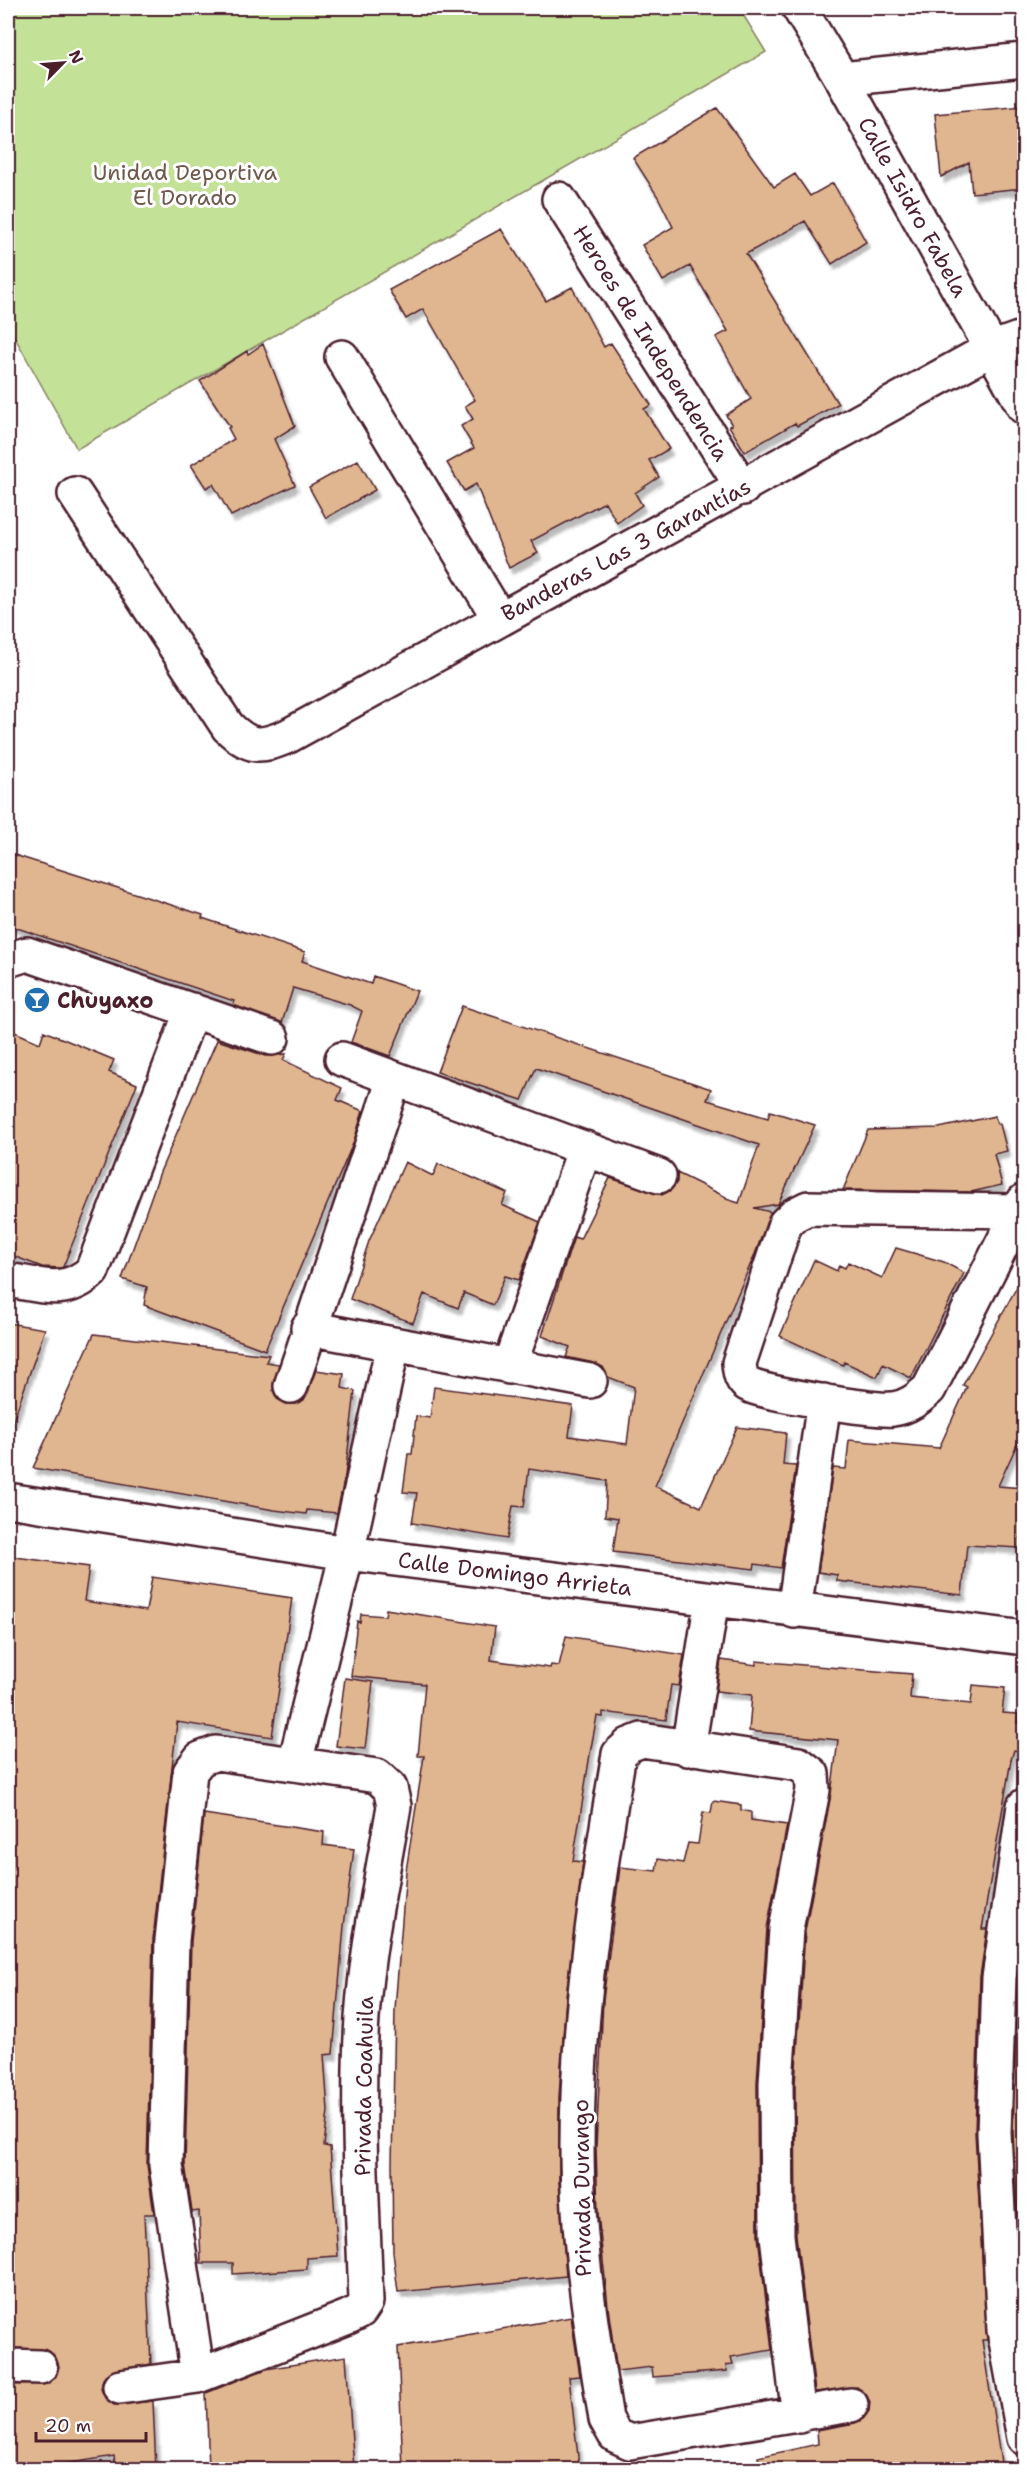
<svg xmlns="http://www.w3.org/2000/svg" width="1032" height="2477" viewBox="0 0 1032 2477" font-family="'Shantell Sans',sans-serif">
  <defs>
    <filter id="shadow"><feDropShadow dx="3.5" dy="6" stdDeviation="1.5" flood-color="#0004"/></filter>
  </defs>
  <rect width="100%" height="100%" fill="#fff"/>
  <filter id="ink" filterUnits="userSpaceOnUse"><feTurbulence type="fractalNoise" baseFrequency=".0167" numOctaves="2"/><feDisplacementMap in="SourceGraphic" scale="12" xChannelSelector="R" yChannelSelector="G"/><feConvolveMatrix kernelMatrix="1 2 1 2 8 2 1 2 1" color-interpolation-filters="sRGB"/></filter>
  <g filter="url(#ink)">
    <!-- green -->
    <path fill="#c4e198" stroke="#878062" stroke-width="1.5" d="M8,8H739L766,52L77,449L8,325Z"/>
    <!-- building -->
    <path fill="#e0b690" stroke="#4a1f2b" stroke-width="1.5" filter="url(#shadow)" d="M1024,106V188L972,193L969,162L941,177L935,114Z
      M717,108L774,187L795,174L810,196L833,183L866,242L832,264L805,221L746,254L838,404L797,426L795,423L745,452L729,426L732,425L726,415L751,399L716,337L728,331L690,266L663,281L642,245L673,227L658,197L633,158Z
      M501,229L546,301L572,287L604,347L611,343L651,405L644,409L669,449L649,460L659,477L635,493L642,505L617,523L605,502L531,541L538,553L509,568L476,484L464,491L447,463L474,448L461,426L473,419L465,406L475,400L423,309L406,319L389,290Z
      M263,344L295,426L274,439L295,485L231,516L213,484L206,488L191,465L234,439L228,428L230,427L200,381L247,351L248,354Z
      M358,460L375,490L326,518L309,487Z
      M8,853L203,915L202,918L305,952L302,961L371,984L373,976L417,991L390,1056L351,1042L362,1011L350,1005L293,988L282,1023L233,1005L234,1001L8,925Z
      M462,1006L711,1089L707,1100L768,1118L770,1111L815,1125L778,1204L754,1208L771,1212L755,1254L655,1486L701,1507L737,1427L786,1433L783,1465L796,1466L781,1568L755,1564L754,1569L613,1552L618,1518L605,1516L607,1481L529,1469L524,1507L513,1506L507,1539L412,1523L417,1493L403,1492L408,1454H412L416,1416L430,1418L434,1387L573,1406L569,1436L627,1444L634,1387L608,1377L603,1367L594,1363L566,1357L570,1347L542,1336L574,1237L580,1239L610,1178L662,1195L671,1190L677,1182V1173L726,1197V1199L739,1203L759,1145L536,1068L522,1100L437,1072Z
      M8,1029L40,1043L44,1031L114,1060L109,1072L137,1084L63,1267L60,1268L42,1267L8,1254Z
      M217,1040L266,1056L286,1054L283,1060L342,1088L337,1100L363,1111L354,1141L265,1350L144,1305L147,1287L122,1279L160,1172Z
      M995,1116L997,1124H1000L1007,1151L994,1154L1002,1185L971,1192L843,1190L868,1130L939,1128Z
      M405,1162L433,1176L438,1164L464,1174L507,1193L502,1205L540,1222L519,1280L505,1276L493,1305L464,1293L458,1308L424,1294L413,1323L350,1299L369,1241Z
      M896,1248L944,1262L964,1273L911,1378L883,1364L877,1377L844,1362L843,1365L780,1336L814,1260L837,1271L839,1265L845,1268L848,1262L882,1278Z
      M1024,1274V1429L998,1486L1024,1488L1020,1548L967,1545L962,1595L837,1581V1575L818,1572L833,1468L846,1469L849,1440L939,1448L967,1387L963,1385Z
      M8,1323L45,1329L12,1424L8,1423Z
      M94,1334L269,1355L266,1362L279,1364L273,1390L277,1399L286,1404H295L304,1400L316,1370L344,1374L342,1388L355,1391L345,1476L337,1513L307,1510L306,1514L274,1510L33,1468Z
      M8,1556L89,1567L84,1601L146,1611L152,1577L292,1598L272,1737L177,1722L153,1939L147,2165L154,2214H144L151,2364L109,2372L103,2379L101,2389L105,2398L114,2405L153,2401L156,2469H116L114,2456L57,2465L58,2469H8V2385L48,2384L56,2376L59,2367L56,2358L49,2351L8,2347Z
      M386,1609L495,1627L491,1660L550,1668L551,1665L559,1666L566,1636L684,1655L679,1686L671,1685L666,1720L603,1712V1717L597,1716L591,1748L573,1861L583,1862L566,1997L559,2097V2182L566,2276L398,2292L393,2252L392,2164L395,2009L406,1871L424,1756H418L425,1684L351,1676L357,1621L360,1622L361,1614L385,1616Z
      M721,1660L756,1665V1661L912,1674L910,1698L971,1704L973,1685L1005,1688L1002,1713L1018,1714L1017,1723H1024V1752L1014,1750L1011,1760L982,1929H987L980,1977L975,2132L987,2340H982L1002,2469H760L758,2457L818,2444L817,2430L855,2423L863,2419L869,2411L870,2402L866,2394L857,2387L815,2392L796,2235L795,2084L805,1931L831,1794L838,1740L749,1731L752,1695L716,1691Z
      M345,1678L373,1682L365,1749L336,1746Z
      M713,1801L741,1805V1810L751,1812V1820L787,1825L767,1928L757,2083L758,2236L772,2350L731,2357L733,2364L726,2365L727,2371L653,2377L652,2367L617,2371L609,2315L598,2214L596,2147L603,2000L620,1867L656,1871L658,1859L683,1863L688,1843L698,1844L703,1812L711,1813Z
      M204,1814L324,1832L323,1845L354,1849L344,1926L333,2054L324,2055L328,2111L324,2146L330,2147L338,2256L307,2258V2269L233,2274V2263H201L199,2211L192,2212L185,2164L191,1941Z
      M1024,1933V2338L1013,2133L1018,1980Z
      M571,2317L580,2376L569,2377L579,2465L546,2469H403L398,2347Z
      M346,2356L354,2469H209L206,2393L266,2369Z"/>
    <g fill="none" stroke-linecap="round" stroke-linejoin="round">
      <!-- minor casing -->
      <g stroke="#4a1f2b" stroke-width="38">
        <path id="minor" d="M799,8L842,79L1024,407
          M842,79L1024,60
          M559,199L743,488
          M342,357L499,618
          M75,494L228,727C250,748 260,748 288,736L991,349L1024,337
          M8,960L27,954L272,1038
          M342,1059L659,1176
          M1018,1211L808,1208L794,1215L785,1224L739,1363C740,1373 741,1382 751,1386C770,1394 874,1411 893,1409C908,1407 918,1399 929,1389L1024,1201
          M8,1280C40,1285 66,1296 92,1271L192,1010
          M308,1328L590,1381
          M509,1367L585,1148
          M291,1386L394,1079
          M8,1500L347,1553L1024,1638
          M794,1611L824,1401
          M688,1749L712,1599
          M295,1763L347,1553L393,1345
          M1024,1806L999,1978L994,2133L1004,2330L1024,2438
          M8,2366L40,2367
          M120,2387L198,2376L348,2317L360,2311L366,2302C363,2208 356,2113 362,2018C367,1947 382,1876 394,1806L390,1788L377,1776L216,1753L200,1759L190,1772L172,1940L166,2165L198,2376
          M799,2416L777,2236L776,2083L786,1929L813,1790L812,1774L799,1764L642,1740L629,1745L619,1754C597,1883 577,2015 577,2147C577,2239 591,2328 606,2419L615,2435L630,2442L851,2405"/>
      </g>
      <!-- minor -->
      <use href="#minor" stroke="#fff" stroke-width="33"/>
    </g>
  </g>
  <!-- icons -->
  <defs>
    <g id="bar-disc" transform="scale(1.35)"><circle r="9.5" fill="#1f6fb2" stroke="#fff"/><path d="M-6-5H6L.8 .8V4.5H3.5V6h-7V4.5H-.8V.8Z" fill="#fff"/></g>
  </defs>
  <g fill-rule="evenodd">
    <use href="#bar-disc" x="37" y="1000"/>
  </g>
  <g text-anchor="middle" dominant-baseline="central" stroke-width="6" stroke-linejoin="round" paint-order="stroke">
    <!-- park labels -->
    <g font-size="22" fill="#6f594c" stroke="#fff">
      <text x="185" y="172">Unidad Deportiva<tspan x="185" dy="25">El Dorado</tspan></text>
    </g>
    <!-- street labels -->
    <g font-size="22" fill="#4a1f2b" stroke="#fff">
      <text transform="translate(913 207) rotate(61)">Calle Isidro Fabela</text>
      <text transform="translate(651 343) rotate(58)">Heroes de Independencia</text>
      <text transform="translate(626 550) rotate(-28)">Banderas Las 3 Garantías</text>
      <text transform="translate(515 1574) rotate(7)">Calle Domingo Arrieta</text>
      <text transform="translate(364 2086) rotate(-89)">Privada Coahuila</text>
      <text transform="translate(582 2188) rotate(-91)">Privada Durango</text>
    </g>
    <!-- poi labels -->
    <g font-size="22" font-weight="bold" fill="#4a1f2b" stroke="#fff" text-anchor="start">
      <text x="57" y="1000">Chuyaxo</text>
    </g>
  </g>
  <!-- margin -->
  <rect width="1032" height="2477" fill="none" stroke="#fff" stroke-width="30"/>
  <rect x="15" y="15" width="1002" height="2447" fill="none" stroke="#4a1f2b" stroke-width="2" filter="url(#ink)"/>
  <!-- north arrow -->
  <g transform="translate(63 63) rotate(65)" stroke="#ffffff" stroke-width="4.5" paint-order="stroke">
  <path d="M0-4.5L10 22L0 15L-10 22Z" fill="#4a1f2b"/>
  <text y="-9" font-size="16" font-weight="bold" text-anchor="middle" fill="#4a1f2b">N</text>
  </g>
  <!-- scale -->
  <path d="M36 2432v9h110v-9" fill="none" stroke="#4a1f2b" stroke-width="3"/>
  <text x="45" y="2432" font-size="18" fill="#4a1f2b" stroke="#ffffff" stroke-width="4.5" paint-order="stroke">20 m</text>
</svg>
